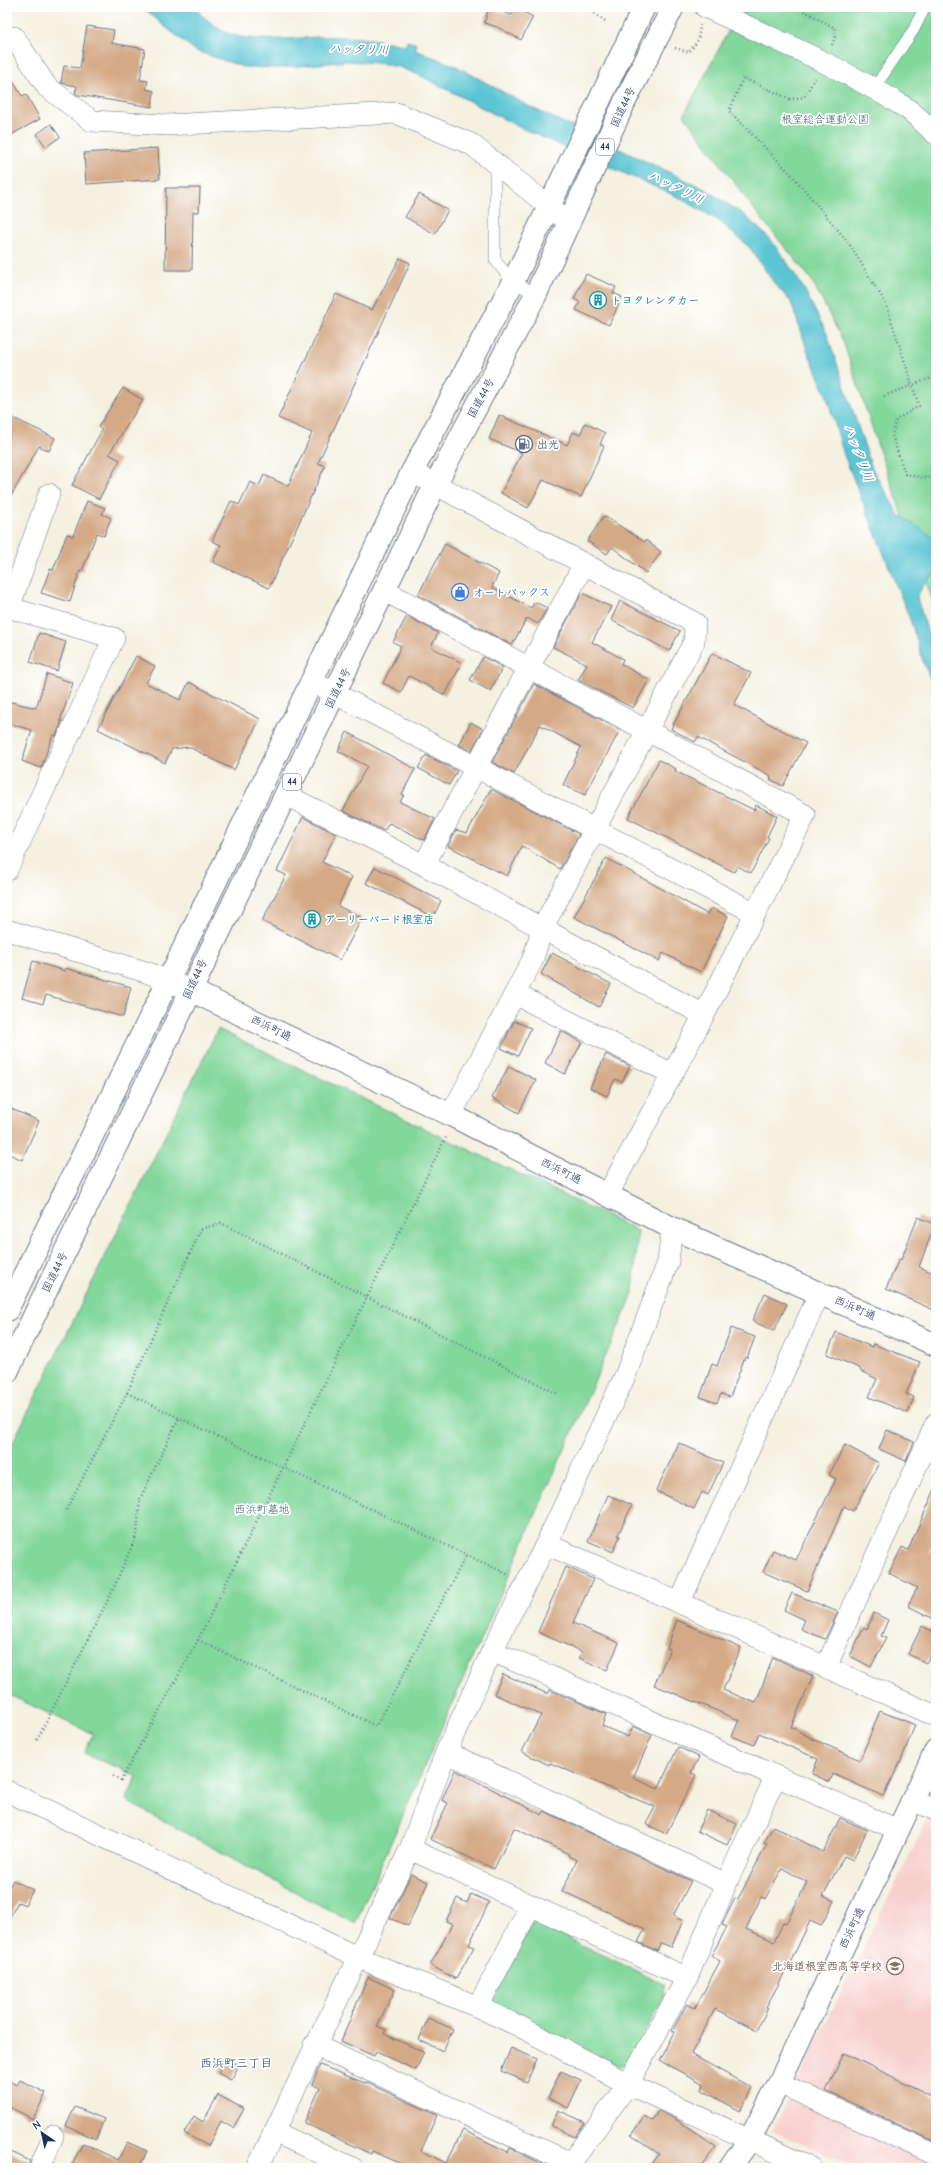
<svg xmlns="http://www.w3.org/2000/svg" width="943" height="2175" viewBox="0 0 943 2175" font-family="'Comic Neue','Klee One',sans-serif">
  <rect width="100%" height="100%" fill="#fff"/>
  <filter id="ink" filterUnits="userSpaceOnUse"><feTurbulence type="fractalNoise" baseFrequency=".025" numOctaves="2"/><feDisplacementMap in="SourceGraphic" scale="8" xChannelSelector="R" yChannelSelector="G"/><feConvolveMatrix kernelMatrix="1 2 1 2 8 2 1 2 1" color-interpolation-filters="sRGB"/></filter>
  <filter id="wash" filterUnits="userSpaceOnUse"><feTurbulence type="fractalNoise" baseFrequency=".012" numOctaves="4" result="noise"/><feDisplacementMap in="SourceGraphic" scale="16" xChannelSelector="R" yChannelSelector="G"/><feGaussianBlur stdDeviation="0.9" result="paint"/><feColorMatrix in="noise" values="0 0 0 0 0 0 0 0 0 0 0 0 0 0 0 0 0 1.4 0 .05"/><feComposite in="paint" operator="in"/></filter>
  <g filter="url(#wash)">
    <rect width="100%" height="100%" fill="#f4f1e0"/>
    <!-- built -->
    <path fill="#f7d0cd" d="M936,1802V2168H859L772,2131Z"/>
    <!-- green -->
    <path fill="#82d79b" stroke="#4e837c" d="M741,7H936V610L880,452L843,341L811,279L757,213L684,115Z
      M218,1029L638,1231L633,1294L355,1924L126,1801L137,1776L84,1753L93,1734L7,1694V1454Z
      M533,1921L663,1984L664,1997L631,2061L620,2066L496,2008L491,1992Z"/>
    <!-- water -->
    <path fill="#5ac5d3" stroke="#3a7a98" d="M143,7H193C204,17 216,29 230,34C255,43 292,38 318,37C349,36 376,38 406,46L407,41L417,44L415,50L456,66L532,108L707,190L743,214L767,236L785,259L804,289L827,334L872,468L899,515L936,539V571L922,587L917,598L936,659V693L924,664L910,619L844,455L826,394L808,352L791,302L774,283L750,248L718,220L676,196L521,128L423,77L399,67L376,63L348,61L279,68L243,67L196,51L164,26Z"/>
    <g id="blocks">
      <!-- building -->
      <path fill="#d4a985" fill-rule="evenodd" d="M489,8L512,15L516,8L533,17L521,40L497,27L484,23Z
        M87,26L114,30L112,43L145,49L140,80L148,81L146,89L154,91L152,107L78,95L75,93L77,86L61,83L64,66L80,68Z
        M7,71L22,96L26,94L40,119L7,137Z
        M51,124L60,137L46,147L37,134Z
        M158,148L160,179L86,184L84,153Z
        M166,188H200L199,212H193L192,270H165Z
        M419,194L448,210L435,234L405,217Z
        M400,258L410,263L318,463L325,466L269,588L213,562L221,545L212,541L231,501L239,505L250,482L259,486L264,475L288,486L312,433L278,418L336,294L372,310Z
        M586,274L616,287L613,293L622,297L609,325L576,310L580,302L574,299Z
        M123,388L143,400L109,454L120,460L99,499L72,485L102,430L98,427Z
        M7,415L55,438L49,451L39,446L7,503Z
        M499,415L567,445L573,432L580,435L585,423L605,433L600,444L604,446L581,497L543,480L528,508L501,493L522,453L489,439Z
        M87,501L105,508L102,514L111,518L104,536L97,533L82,571L80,570L70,602L41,593L50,569L53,570L67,534L73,536Z
        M604,516L645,542L646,540L661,552L646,573L612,547L607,554L587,541Z
        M445,544L499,573L492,587L531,608L535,602L547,608L538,624L527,618L512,645L418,595Z
        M582,593L611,607L592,642L623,659L621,664L649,680L633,708L578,680L587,664L553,647Z
        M620,601L680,631L669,651L611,620Z
        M407,616L438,633L431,647L462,663L445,695L409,676L401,692L383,683L401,646L393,642Z
        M39,633L66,642L57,671L30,662Z
        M712,653L751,673L734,705L806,743L783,786L770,779L771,776L698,737L695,742L671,729Z
        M136,656L155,666L146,683L180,700L189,682L260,719L234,770L189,747L172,749L165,763L98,729Z
        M483,657L503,667L490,691L470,680Z
        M47,674L73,683L60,721H62L56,736L53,735L41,768L22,761L32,730L7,723V701L36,708Z
        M534,684L620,730L585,795L563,785L581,747L540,725L514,774L492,762Z
        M471,722L483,729L471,751L459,745Z
        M347,732L415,769L402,794L404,795L400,802L435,819L424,840L389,823L384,831L343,811L367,766L338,751Z
        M426,755L457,771L449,785L418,768Z
        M659,760L676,769L675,771L754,810L756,805L777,816L767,837L769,838L751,873L737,866L734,872L628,818Z
        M491,789L579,834L560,869L522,846L507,876L448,846L456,830L467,833Z
        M303,817L336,834L322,862L352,877L338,906L362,918L340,960L262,921L286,875L277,871Z
        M606,858L707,914L711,908L728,916L701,972L663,953L659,961L574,917Z
        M375,867L441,901L433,917L366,883Z
        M552,953L611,984L599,1007L541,974Z
        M33,961L65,971V968L131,987L123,1017L46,995L43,1004L22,998Z
        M514,1021L531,1028L518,1056L501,1048Z
        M561,1031L582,1042L565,1074L545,1063Z
        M606,1054L630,1066L622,1082L615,1079L607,1096L590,1088Z
        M509,1066L536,1080L519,1113L492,1098Z
        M7,1107L39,1121L22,1160L7,1153Z
        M918,1217L935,1224L919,1267L936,1274V1311L886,1289L899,1259L901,1260Z
        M765,1293L787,1304L774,1331L752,1321Z
        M731,1328L755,1337L747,1358L745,1357L730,1397L721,1394L717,1403L700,1397L712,1364L717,1366Z
        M836,1332L872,1347L873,1344L920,1362L906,1394L914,1397L908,1413L869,1397L877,1379L860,1371L861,1369L827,1354Z
        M887,1430L914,1442L906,1461L879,1449Z
        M679,1443L723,1463L708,1495L702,1492L694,1509L656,1491Z
        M845,1445L879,1463L853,1511L844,1506L807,1591L763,1572L773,1550L796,1560L836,1479L829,1475Z
        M936,1487V1537L929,1552L936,1555V1620L908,1606L917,1588L889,1573L902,1547L908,1550Z
        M608,1495L632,1505L618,1535L620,1536L613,1552L588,1541Z
        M566,1567L593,1579L573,1623L619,1643L607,1670L579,1658L582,1652L538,1632Z
        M792,1593L838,1612L825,1639L801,1629L805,1620L784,1610Z
        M874,1613L888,1620L881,1636L886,1638L871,1667L850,1656L864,1627L867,1629Z
        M677,1620L741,1648L723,1690L756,1703L773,1657L813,1676L791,1727L813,1739L860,1760L880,1711L915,1725L900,1763L883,1796L833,1774L830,1782L812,1774L818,1759L759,1733L754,1745L732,1736L739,1720L654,1685L670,1649L667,1648Z
        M922,1626L936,1633V1656L931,1654L926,1663L908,1654Z
        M503,1674L548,1694L550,1690L606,1714L602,1726L628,1737L633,1726L652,1735L633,1778L658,1789L678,1747L699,1757L691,1773L696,1775L666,1834L646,1824L655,1807L550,1763L549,1765L522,1752L541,1715L494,1694Z
        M455,1770L542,1815L544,1811L691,1881L673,1916L683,1921L671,1947L661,1943L657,1951L638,1942L645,1929L562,1891L577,1860L568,1856L569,1854L514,1828L494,1869L430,1839L448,1803L442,1800Z
        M707,1810L737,1824L727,1845L697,1831Z
        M840,1818L867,1830L853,1860L844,1856L823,1896L834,1901L821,1926L810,1921L790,1963L766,2007L768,2008L757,2030L715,2009L691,2054L752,2088L740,2111L702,2090L704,2084L660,2061L675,2032L672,2031L687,2004L695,2008L720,1961L711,1956L727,1927L722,1925L735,1898L738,1899L767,1844L764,1843L773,1826L823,1852ZM782,1868L807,1882L786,1924L783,1923L774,1942L746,1929L761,1897L766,1899Z
        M411,1874L428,1882L408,1926L390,1918Z
        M13,1880L33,1890L25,1905L18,1902L7,1922V1892Z
        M471,1894L489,1902L469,1945L474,1947L456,1979L430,1965L453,1924L446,1921L457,1898L467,1903Z
        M368,1977L395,1990L377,2026L386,2030L384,2034L424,2052L416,2070L376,2052L374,2056L341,2041Z
        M428,2018L453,2029L443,2051L419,2040Z
        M511,2048L537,2059L527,2082L501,2071Z
        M844,2053L936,2098V2142L826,2091Z
        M225,2058L239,2065L231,2080L218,2073Z
        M320,2065L367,2084V2083L437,2115L421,2151L446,2163L463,2130L508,2152L510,2148L551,2168H411L372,2151L371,2154L304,2123L320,2088L312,2084Z
        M561,2071L581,2080L568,2108L548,2098Z
        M7,2080L17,2085L20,2080L46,2093L33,2119L7,2106Z
        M218,2095L244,2109L233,2128L221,2121L208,2146L184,2133L194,2116L203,2122Z
        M75,2107L104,2119L96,2139L66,2126Z
        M558,2110L585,2122L575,2137L551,2126Z
        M658,2111L679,2121L716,2147L700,2168H649L659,2154L631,2135L644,2116L652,2121Z
        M127,2142L147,2151L139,2168H70L83,2143L118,2160Z
        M7,2150L30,2161L28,2168H7Z"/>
    </g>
  </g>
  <g filter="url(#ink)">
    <use href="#blocks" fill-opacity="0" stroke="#67738c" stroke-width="1"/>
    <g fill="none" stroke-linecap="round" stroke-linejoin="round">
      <!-- service casing -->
      <g stroke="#67738c" stroke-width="12">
        <path id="service" d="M873,90L914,29L925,7
          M495,163V260L513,282L536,294"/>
      </g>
      <!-- minor casing -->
      <g stroke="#67738c" stroke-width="22">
        <path id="minor" d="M705,7C772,38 844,68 906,108C917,115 926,126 936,134
          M7,38L14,37L47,87L92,121L167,125L396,113L471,144L570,223
          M412,472L695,623L694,642L543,927L532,961L451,1115
          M385,591L805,815L704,1015L608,1194
          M7,607L114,638L7,870
          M9,608L49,494
          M311,681L755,913
          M286,795L424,865L704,1015
          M424,865L584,564
          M7,930L146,972L190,990
          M515,994L672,1074
          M546,1544L936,1716
          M680,1602L820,1292
          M492,1651L898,1830
          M826,1667L936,1423
          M446,1752L726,1884
          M7,1791L357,1957L478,2007L523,2028L628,2084L811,2168
          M912,1800L936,1810
          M410,1849L687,1978
          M478,2007L531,1905
          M314,2045L571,2163
          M779,2083L936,2155
          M274,2132L353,2168
          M40,2168L53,2136
          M257,2168L410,1849L446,1752L492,1651L546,1544L625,1376L668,1262L672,1228
          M567,2168L628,2084L687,1978L726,1884L776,1776"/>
      </g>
      <!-- tertiary casing -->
      <g stroke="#67738c" stroke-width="24">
        <path id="tertiary" d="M190,990L451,1115L672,1228L936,1345
          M730,2168L750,2139L779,2083L936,1750"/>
      </g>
      <!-- trunk casing -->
      <g stroke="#67738c" stroke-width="24">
        <path id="trunk" d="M7,1310L168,981L412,472L513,282L644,7
          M7,1372L435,485L536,294L626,99L673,7"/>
      </g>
      <!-- path -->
      <path stroke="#67738c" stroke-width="2.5" stroke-dasharray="1 3" stroke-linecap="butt" d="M596,7L593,13L605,21
        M797,7L835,28V37L832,45
        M675,48L689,52L698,40L700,25
        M815,78L804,97L790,99L743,78L729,111L791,174L848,242L886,304L919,406L896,420L892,435L905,474L923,478L936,477
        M884,396L936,376
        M127,1393L509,1575
        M66,1510L127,1393L201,1229L221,1223L558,1394
        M198,1640L376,1726L467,1554
        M37,1740L112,1592L137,1534L140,1499L179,1418
        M113,1776L121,1780L198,1640L447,1135"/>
      <!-- service -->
      <use href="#service" stroke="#fff" stroke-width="11"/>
      <!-- minor -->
      <use href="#minor" stroke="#fff" stroke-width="21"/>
      <!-- tertiary -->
      <use href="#tertiary" stroke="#fff" stroke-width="22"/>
      <!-- trunk -->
      <use href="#trunk" stroke="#fff" stroke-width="22"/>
    </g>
  </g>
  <!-- icons -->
  <defs>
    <g id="building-ring" transform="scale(0.9)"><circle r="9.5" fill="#fff" stroke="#0f9aa8" stroke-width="1.5"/><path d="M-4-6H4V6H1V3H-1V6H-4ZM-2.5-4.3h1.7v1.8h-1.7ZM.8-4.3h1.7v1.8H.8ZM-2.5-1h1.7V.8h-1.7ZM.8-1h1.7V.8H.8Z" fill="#0f9aa8"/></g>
    <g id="fuel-ring" transform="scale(0.9)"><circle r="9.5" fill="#fff" stroke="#5c6f8a" stroke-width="1.5"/><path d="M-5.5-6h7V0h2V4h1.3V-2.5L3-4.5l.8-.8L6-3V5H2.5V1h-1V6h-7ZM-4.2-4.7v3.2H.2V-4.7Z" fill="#5c6f8a"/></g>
    <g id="shop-ring" transform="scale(0.9)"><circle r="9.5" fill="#fff" stroke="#3f7fe0" stroke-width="1.5"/><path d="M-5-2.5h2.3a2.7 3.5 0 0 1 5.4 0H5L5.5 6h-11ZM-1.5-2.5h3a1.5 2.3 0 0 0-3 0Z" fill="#3f7fe0"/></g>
    <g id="school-ring" transform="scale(0.9)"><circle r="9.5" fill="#fff" stroke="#8d6e63" stroke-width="1.5"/><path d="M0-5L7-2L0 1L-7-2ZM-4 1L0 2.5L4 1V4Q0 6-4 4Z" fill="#8d6e63"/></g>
  </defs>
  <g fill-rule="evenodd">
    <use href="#building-ring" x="598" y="300"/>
    <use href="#fuel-ring" x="524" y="444"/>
    <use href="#shop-ring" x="460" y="592"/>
    <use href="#building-ring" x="312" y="919"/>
    <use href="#school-ring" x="895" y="1966"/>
  </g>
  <g text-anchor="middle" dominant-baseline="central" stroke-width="3.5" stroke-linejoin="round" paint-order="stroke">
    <!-- shield labels -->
    <g fill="#fff" stroke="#5f6d8e" stroke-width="1">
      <rect x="596" y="139" width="18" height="16" rx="3"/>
      <rect x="283" y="774" width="18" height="16" rx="3"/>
    </g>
    <g font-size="10" font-weight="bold" fill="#1b2f5e">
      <text x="605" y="147">44</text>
      <text x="292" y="782">44</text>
    </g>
    <!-- street labels -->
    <g font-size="11" fill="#1b2f5e" stroke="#fff">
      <text transform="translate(623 107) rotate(-65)">国道44号</text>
      <text transform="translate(481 398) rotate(-62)">国道44号</text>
      <text transform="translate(338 688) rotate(-64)">国道44号</text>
      <text transform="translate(195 979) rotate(-65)">国道44号</text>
      <text transform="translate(271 1028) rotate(26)">西浜町通</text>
      <text transform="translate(561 1171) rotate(27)">西浜町通</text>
      <text transform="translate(55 1272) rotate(-64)">国道44号</text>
      <text transform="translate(855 1308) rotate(24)">西浜町通</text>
      <text transform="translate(852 1928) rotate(-65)">西浜町通</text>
    </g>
    <!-- park labels -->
    <g font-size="11" fill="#3a6170" stroke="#fff">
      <text x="825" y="119">根室総合運動公園</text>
      <text x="262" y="1509">西浜町墓地</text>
    </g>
    <!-- culture labels -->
    <g font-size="11" font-weight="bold" fill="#0d838f" stroke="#fff" text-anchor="start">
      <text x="611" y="300">トヨタレンタカー</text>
      <text x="325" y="919">アーリーバード根室店</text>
    </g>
    <!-- service labels -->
    <g font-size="11" font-weight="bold" fill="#4e5e75" stroke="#fff" text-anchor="start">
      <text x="537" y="444">出光</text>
    </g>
    <!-- shop labels -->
    <g font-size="11" font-weight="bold" fill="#366cbe" stroke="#fff" text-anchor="start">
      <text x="473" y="592">オートバックス</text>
    </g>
    <!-- education labels -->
    <g font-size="11" font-weight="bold" fill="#785e54" stroke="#fff" text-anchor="end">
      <text x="882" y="1966">北海道根室西高等学校</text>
    </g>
    <!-- water labels -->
    <g font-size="12" font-style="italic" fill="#2e5c81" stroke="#fff">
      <text transform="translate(359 49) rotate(2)">ハッタリ川</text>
      <text transform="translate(676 187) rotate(26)">ハッタリ川</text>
      <text transform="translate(859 453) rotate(69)">ハッタリ川</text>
    </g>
    <!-- neighbourhood labels -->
    <g font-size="12" fill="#1b2f5e" stroke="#fff">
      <text x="236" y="2063">西浜町三丁目</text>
    </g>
  </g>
  <!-- margin -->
  <rect width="943" height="2175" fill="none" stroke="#fff" stroke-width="24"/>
  <!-- north arrow -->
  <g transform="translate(42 2133) rotate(326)" stroke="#ffffff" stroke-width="3" paint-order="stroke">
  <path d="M0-3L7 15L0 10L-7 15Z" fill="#1b2f5e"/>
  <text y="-6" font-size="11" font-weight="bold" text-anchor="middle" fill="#1b2f5e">N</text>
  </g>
</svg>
